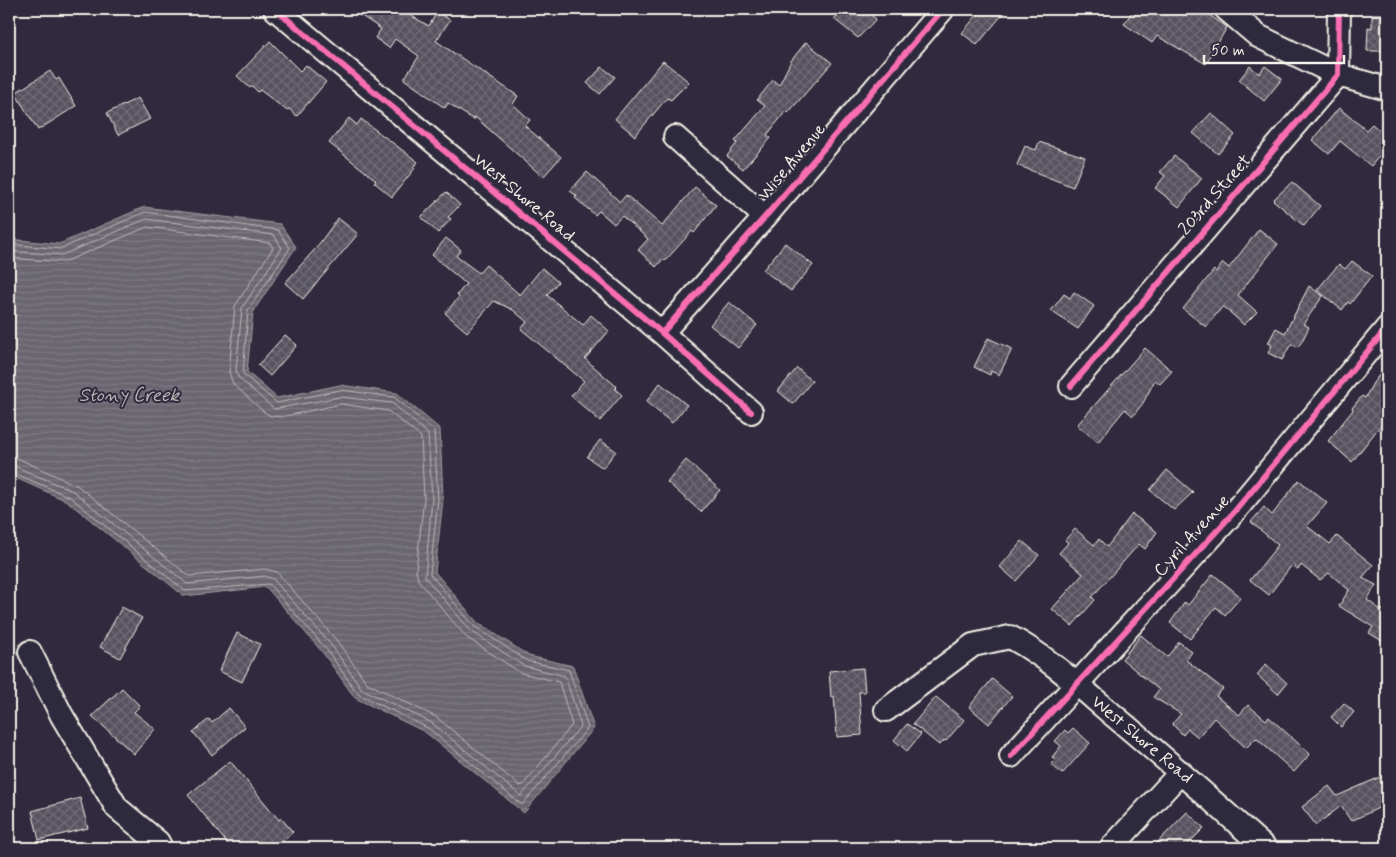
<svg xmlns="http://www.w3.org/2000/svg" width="1396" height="857" viewBox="0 0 1396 857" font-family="Mynerve,sans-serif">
  <defs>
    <pattern id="water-rules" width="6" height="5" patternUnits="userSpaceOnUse" patternTransform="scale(1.25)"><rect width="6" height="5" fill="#6a6670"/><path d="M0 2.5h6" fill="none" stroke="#807c84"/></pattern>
    <pattern id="building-cross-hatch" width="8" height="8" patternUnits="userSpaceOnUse" patternTransform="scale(1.25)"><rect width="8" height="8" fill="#56525f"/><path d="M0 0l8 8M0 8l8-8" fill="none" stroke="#6f6b76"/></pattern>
  </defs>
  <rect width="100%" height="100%" fill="#2f2a3d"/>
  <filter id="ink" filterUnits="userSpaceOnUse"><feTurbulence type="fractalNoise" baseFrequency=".02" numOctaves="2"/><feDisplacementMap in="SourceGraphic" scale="10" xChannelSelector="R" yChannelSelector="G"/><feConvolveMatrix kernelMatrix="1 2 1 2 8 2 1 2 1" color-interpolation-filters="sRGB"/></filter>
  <g filter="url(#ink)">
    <!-- water -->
    <path fill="url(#water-rules)" stroke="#a19ea0" d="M144,207L280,224L296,247L253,312L247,372L277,398L340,385L397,393L440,429L443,499L435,572L477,622L529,656L573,666L594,728L524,813L425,732L355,698L323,653L266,587L184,596L67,501L9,475V239L59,244Z"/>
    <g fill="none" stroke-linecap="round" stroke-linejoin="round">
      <!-- shore -->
      <path stroke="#bdb9b8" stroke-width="1" d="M9,244L60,249L145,212L278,230L290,248L248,310L243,374L277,403L340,390L394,397L434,431L438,499L430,574L474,626L527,661L569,670L588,728L522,805L428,728L358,694L327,650L269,584L185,591L70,497L9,471
        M9,251L62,255L146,219L274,235L282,248L242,308L236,370L238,377L274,409L340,397L392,403L428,434L432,499L425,577L471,631L524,666L565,676L581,726L521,796L432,723L362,689L332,646L273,579L265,576L187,584L73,491L9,464
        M9,258L64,262L147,227L270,243L273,248L235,306L229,372L233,384L264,412L271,416L281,417L341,404L388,411L421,437L424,498L416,570L418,580L466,637L521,673L559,682L572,725L523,785L520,786L436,717L367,683L337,641L277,572L265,569L189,576L78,486L17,458L9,457"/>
    </g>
    <!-- building -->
    <path fill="url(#building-cross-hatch)" stroke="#f4f1e8" d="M351,9H399L429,26L437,12L450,20L436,41L518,96L513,104L530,120L525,126L561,157L543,177L475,117L474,120L448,103L445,108L432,99L404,79L419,56L395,39L389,48L375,38L381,29Z
      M843,9H863L876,19L858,38L834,19Z
      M982,9H1007L977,45L962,33Z
      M1134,9H1200L1227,27L1206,64L1157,36L1152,43L1124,24Z
      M1372,14H1387V51H1367L1368,27L1372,28Z
      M270,41L300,71L306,65L326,82L297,116L289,109L286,110L260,90L258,92L252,86L250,88L237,76Z
      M806,42L832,63L788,113L786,111L767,135L771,138L743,169L727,156L737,143L735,141L765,106L757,100L773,80L779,85L791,61Z
      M663,61L689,82L671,100L667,98L635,136L615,119Z
      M1250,66L1259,74L1265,66L1282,79L1264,101L1239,80Z
      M602,67L615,77L600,94L587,83Z
      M50,71L56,80L59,78L76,106L38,130L15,93Z
      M138,98L150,119L118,135L107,113Z
      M1339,108L1366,130L1372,124L1387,137V146L1371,166L1340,141L1329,154L1312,140Z
      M1211,113L1235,135L1218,154L1193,133Z
      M349,118L357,125L361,119L418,162L413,167L415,168L392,197L374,182L376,180L329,143Z
      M1039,142L1085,157L1073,187L1017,165L1025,146L1036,150Z
      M1174,156L1202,178L1179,207L1155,188L1165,176L1160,172Z
      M587,172L620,202L626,195L662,226L695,187L716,205L694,233L692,231L665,261L663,259L656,267L638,250L648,239L622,216L614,224L599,211L595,215L575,198L577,196L570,191Z
      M1292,182L1320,206L1304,226L1273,200Z
      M446,192L460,205L448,217L451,219L438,233L421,217Z
      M338,218L358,234L303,299L285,283L316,248Z
      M1259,229L1278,244L1238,295L1257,312L1244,325L1223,306L1206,327L1183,309L1214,270L1216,272L1223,263L1229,268Z
      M446,238L461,250L456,256L479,273L486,265L520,295L542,268L558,282L547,295L583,325L591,315L609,331L585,359L617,387L615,389L622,395L600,421L571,396L584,381L521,329L527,322L513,310L494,301L467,332L445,313L459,297L457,295L466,284L432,255Z
      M785,243L813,265L791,291L763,270Z
      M1352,261L1372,276L1350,304L1348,302L1342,310L1317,290L1339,264L1345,269Z
      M1309,286L1323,296L1303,324L1309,327L1301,343L1297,347L1291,344L1282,360L1268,353L1272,345L1268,343L1276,328L1285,333Z
      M1074,292L1094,306L1078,329L1051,311L1064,294L1070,298Z
      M729,302L757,325L738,348L710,325Z
      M285,335L297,345L270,376L258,365Z
      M988,338L1012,349L999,375L991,371L990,375L974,367Z
      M1145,348L1172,371L1160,384L1155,380L1143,403L1133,416L1125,409L1098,442L1077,425Z
      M1387,365V417L1352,462L1328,441L1353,410L1352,408L1362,396L1365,398L1373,383Z
      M797,368L812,381L793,404L778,391Z
      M660,383L687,405L672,423L646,402Z
      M600,440L616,451L603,468L587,457Z
      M686,460L720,490L701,512L667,482Z
      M1167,470L1193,492L1174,510L1150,490Z
      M1299,480L1327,503L1307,526L1330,544L1337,536L1373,565L1362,578L1376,585L1367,600L1382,611L1387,602V644L1369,633L1373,627L1339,606L1349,590L1329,573L1320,580L1301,565L1298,570L1292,565L1269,595L1250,580L1278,545L1251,522L1264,507L1272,515Z
      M1132,514L1157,532L1145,549L1139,544L1092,597L1095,600L1072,626L1052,609L1083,574L1059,553L1068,543L1065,540L1075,529L1094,545L1099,539L1107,547Z
      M1022,541L1039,555L1016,581L1000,567Z
      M1213,574L1241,597L1225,615L1216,607L1190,639L1170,623L1185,602L1188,605Z
      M122,607L142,618L120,658L100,647Z
      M237,633L260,644L242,682L219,671Z
      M1141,635L1167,657L1179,642L1192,652L1186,660L1223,689L1216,696L1239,715L1248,705L1266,720L1269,717L1310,754L1294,772L1256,738L1246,748L1214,718L1198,737L1188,729L1183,735L1172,724L1181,714L1153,697L1159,690L1122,659Z
      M1266,664L1287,683L1278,694L1257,675Z
      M863,668L865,692H859L862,735L837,737L834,696L831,697L829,671Z
      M992,679L1012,696L989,724L969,707Z
      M122,688L140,706L134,712L155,729L134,754L92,716Z
      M936,697L964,720L946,741L945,740L939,745L913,724Z
      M1344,703L1354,712L1341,727L1331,717Z
      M229,708L245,727L212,755L193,732L209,719L212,723Z
      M907,724L921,734L907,751L894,740Z
      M1073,728L1090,743L1062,774L1051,764L1055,760L1052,757L1061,746L1055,741L1065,730L1068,733Z
      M230,761L279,820L281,818L293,832L275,848H231L188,795Z
      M1387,774V804L1351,821L1341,806L1316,825L1302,807L1329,786L1337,796Z
      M80,798L88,828L39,840L32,811Z
      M1187,812L1204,828L1184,848H1152Z"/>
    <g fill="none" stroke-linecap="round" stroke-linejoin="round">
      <!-- minor casing -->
      <g stroke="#f4f1e8" stroke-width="26">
        <path id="minor" d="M275,9L662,333L751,412
          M1226,9L1258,36L1338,75L1387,89
          M675,137L765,217
          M662,333L765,217L943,9
          M1071,386L1338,75L1339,9
          M30,652L62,716L117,808L158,842L161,848
          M886,710L973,645L1010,637C1048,657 1080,687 1113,715C1165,758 1215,803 1265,848
          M1011,756L1235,511L1387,328
          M1111,848L1181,772"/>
      </g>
      <!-- minor -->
      <use href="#minor" stroke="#2f2a3d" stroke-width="22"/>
      <!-- cycleway casing -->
      <g stroke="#2f2a3d" stroke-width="9">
        <path id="cycleway" d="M275,9L662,333L751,412
          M662,333L765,217L943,9
          M1071,386L1338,75L1339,9
          M1011,756L1235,511L1387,328"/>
      </g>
      <!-- cycleway -->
      <use href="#cycleway" stroke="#f96db3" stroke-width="6"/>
    </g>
  </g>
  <g text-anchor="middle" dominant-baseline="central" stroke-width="4" stroke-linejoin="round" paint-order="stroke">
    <!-- street labels -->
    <g font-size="18" fill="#f4f1e8" stroke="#2f2a3d">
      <text transform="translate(792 162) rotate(-50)">Wise Avenue</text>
      <text transform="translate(1215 195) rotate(-49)">203rd Street</text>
      <text transform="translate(524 198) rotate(40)">West Shore Road</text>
      <text transform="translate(1192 536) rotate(-48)">Cyril Avenue</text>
      <text transform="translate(1142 740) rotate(40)">West Shore Road</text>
    </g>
    <!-- water labels -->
    <g font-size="19" font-style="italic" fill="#b6b2b2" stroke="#2f2a3d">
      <text x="129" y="395">Stony Creek</text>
    </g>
  </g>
  <!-- margin -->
  <rect width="1396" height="857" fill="none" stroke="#2f2a3d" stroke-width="30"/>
  <rect x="15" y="15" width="1366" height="827" fill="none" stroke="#f4f1e8" stroke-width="2" filter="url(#ink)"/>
  <!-- scale -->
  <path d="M1204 55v8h140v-8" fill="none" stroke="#f4f1e8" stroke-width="2.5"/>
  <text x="1211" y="55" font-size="15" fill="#f4f1e8" stroke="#2f2a3d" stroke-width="4" paint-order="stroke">50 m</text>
</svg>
